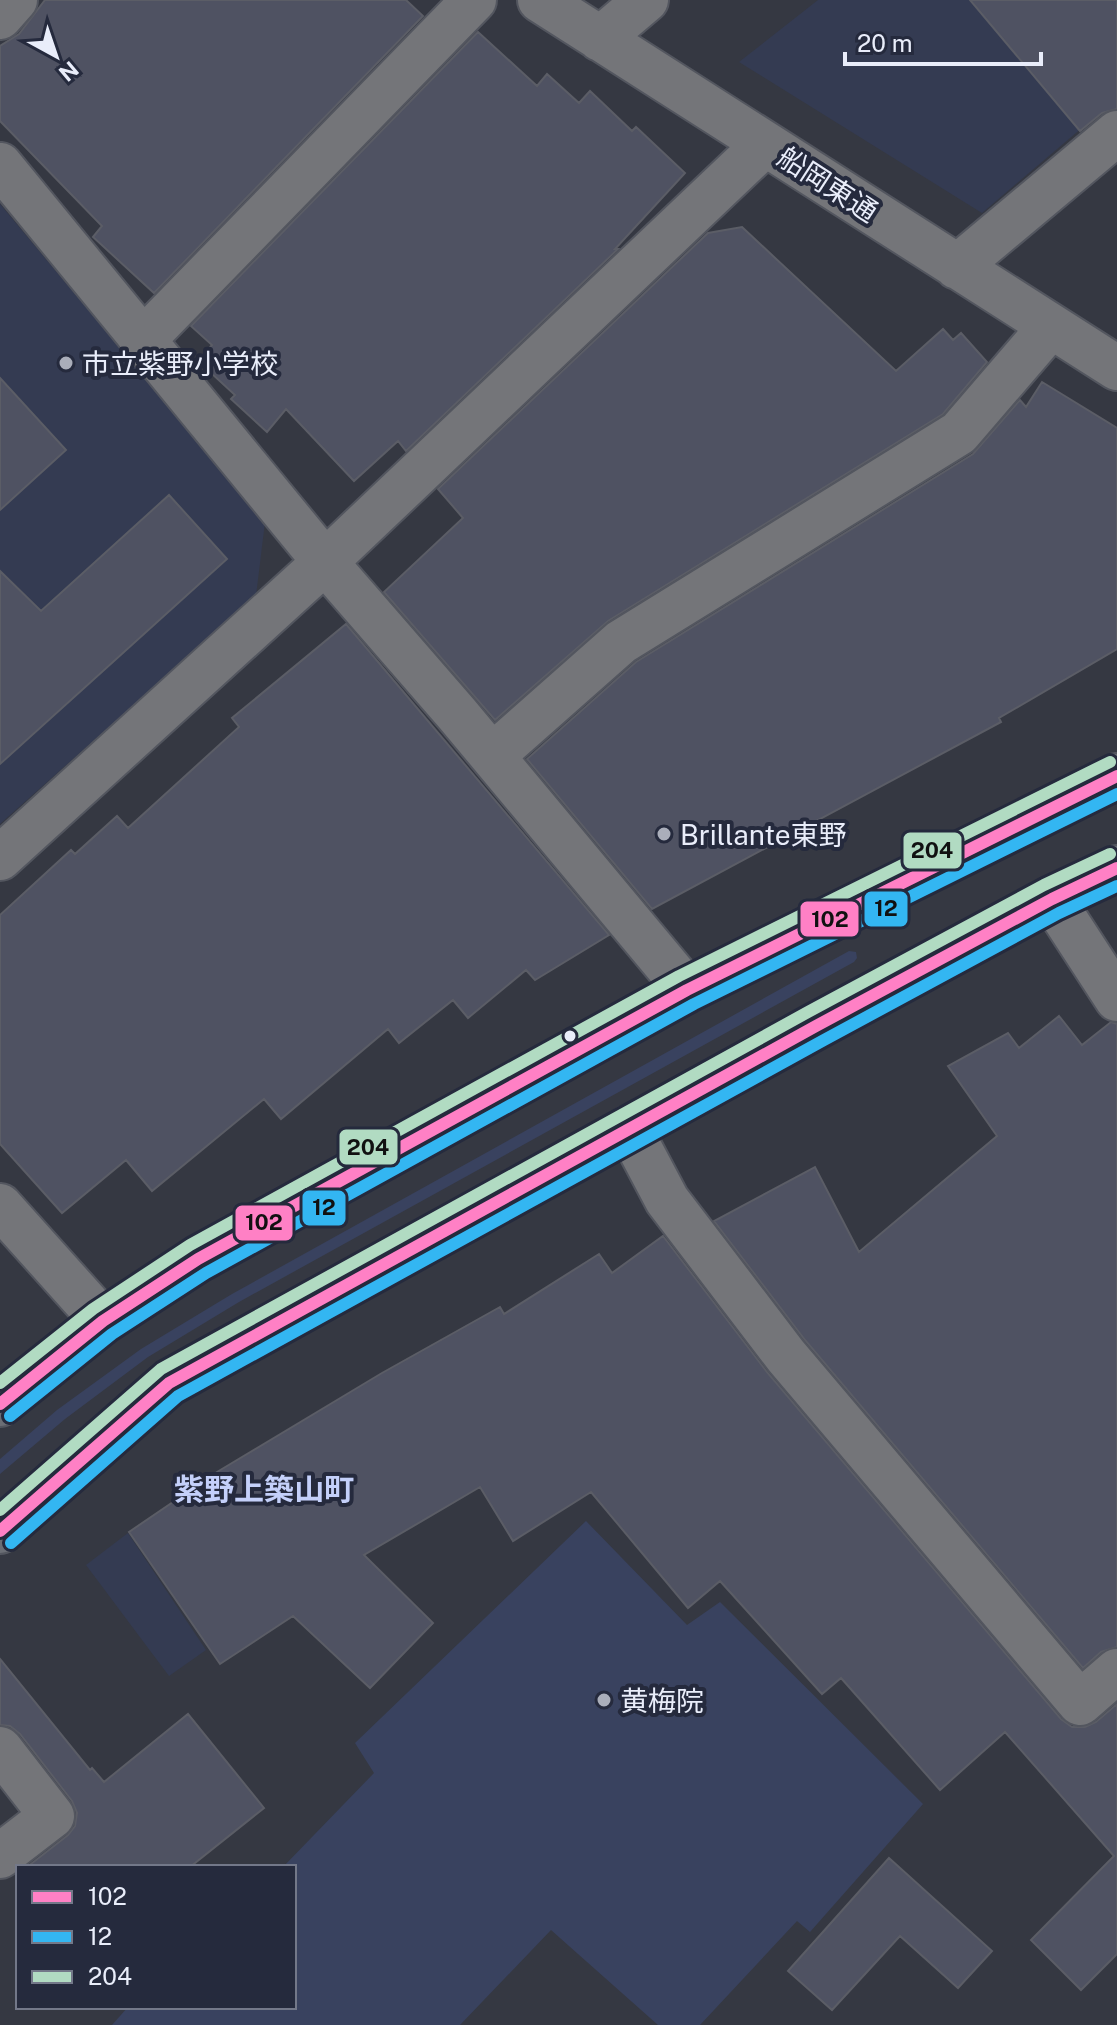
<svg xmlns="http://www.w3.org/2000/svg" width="1117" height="2025" viewBox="0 0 1117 2025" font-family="'Public Sans','Noto Sans JP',sans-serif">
  <rect width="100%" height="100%" fill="#353842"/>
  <!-- built -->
  <path fill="#343b52" d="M818,0H1117V98L982,213L739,62Z
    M0,204L265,522L256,596L0,824Z
    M128,1533L206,1650L169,1676L86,1565Z"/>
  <!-- green -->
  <path fill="#39425f" d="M849,951L856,952L857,958L854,962L239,1302L148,1357L65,1419L0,1474V1459L57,1410L141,1349L232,1294Z
    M586,1521L687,1625L720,1602L923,1804L810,1932L797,1921L700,2025H658L551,1930L460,2025H112L128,2007H294V1867H283L374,1773L355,1743Z"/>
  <!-- building -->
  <path fill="#4f5262" stroke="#5b5d66" stroke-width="2" d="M45,0H406L423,16L154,293L93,237L102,226L0,121V46L19,34Z
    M970,0H1117V109L1102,113L1080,131Z
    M478,32L537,86L547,74L579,103L590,91L632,131L636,127L685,173L615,249H618L406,451L398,441L354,481L286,409L267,432L231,399L235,395L198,361L212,345L191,326Z
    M742,227L896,371L943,329L953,340L961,333L987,362L943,414L608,621L495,720L384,592L463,518L438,489L708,233Z
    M0,378L66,450L0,510Z
    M1042,382L1117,428V649L999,718L1001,722L652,909L527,759L636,662L973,454L1020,400L1026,407Z
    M169,495L227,559L0,764V571L41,611Z
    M346,624L609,935L535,980L526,970L468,1018L453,1000L399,1043L388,1029L281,1119L264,1099L152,1191L126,1160L62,1213L0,1144V915L71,850L75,854L117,816L128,828L239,727L232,718Z
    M1059,1016L1082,1045L1111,1022L1117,1024V1647L1101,1652L1083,1668L805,1340L714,1221L815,1167L859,1252L997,1136L948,1066L1008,1033L1019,1048Z
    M663,1236L767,1372L1061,1719L1072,1727H1085L1096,1722L1117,1704V1954L1081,1990L1031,1940L1114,1856L1005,1732L940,1790L841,1678L822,1694L720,1581L688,1608L591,1492L513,1541L480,1487L364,1555L433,1623L370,1688L293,1616L220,1664L129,1532L217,1472L382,1373L500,1307L504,1314L599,1254L612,1273Z
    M0,1659L90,1770L92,1768L104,1782L188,1714L264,1808L190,1867H27L68,1835L75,1826L77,1813L72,1801L20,1734L10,1726L0,1725Z
    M889,1858L992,1951L958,1988L900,1936L832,2010L788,1971Z"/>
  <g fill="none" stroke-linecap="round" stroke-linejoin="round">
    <!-- minor casing -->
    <g stroke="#53565f" stroke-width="48">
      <path id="minor" d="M540,0L1117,368
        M0,17L15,0
        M600,39L646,0
        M0,165L325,562L457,714L687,990
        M957,267L1117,133
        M144,339L474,0
        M492,756L621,642L959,433L1051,326
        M0,858L325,562L765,144
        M1052,899L1117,999
        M629,1128L667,1200L786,1356L1080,1703L1117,1671
        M0,1206L103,1321
        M0,1749L52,1816L0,1856"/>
    </g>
    <!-- major casing -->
    <g stroke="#53565f" stroke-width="48">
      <path id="major" d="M0,1404L103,1321L198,1259L687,990L1117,776
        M0,1531L169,1383L816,1026L1052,899L1117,868"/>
    </g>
    <!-- minor -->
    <use href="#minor" stroke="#747579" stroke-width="44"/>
    <!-- major -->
    <use href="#major" stroke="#6b6e75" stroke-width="44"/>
    <!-- bus-1 casing -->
    <g stroke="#252a3d" stroke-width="18">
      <path id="bus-1" d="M0,1404L103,1321L198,1259L687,990L1117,776
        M0,1531L169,1383L816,1026L1052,899L1117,868"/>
    </g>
    <!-- bus-2 casing -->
    <g stroke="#252a3d" stroke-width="18">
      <path id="bus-2" d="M10,1416L112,1334L206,1273L694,1004L1117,794
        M11,1543L178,1396L824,1040L1059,913L1117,886"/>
    </g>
    <!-- bus-3 casing -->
    <g stroke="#252a3d" stroke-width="18">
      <path id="bus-3" d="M0,1383L93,1309L190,1245L679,976L1110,762
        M0,1510L161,1369L808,1012L1044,885L1110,854"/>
    </g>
    <!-- bus-1 -->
    <use href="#bus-1" stroke="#ff80c5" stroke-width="12"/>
    <!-- bus-2 -->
    <use href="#bus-2" stroke="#33b6f2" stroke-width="12"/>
    <!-- bus-3 -->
    <use href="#bus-3" stroke="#b1dbc2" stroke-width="12"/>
  </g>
  <!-- markers -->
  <g fill="#aaaeba" stroke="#252a3d" stroke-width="3">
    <circle cx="66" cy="363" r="8"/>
    <circle cx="664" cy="834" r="8"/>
    <circle cx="604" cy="1700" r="8"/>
  </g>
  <circle fill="#e9edfa" stroke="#252a3d" stroke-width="3" cx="570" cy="1036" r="7"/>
  <g text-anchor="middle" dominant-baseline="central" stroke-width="8" stroke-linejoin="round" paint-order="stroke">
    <!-- street labels -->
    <g font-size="28" fill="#e9edfa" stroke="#252a3d">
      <text transform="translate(828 184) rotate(33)">船岡東通</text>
    </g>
    <!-- poi labels -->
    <g font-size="28" fill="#e9edfa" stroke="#252a3d" text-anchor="start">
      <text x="82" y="363">市立紫野小学校</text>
      <text x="680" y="834">Brillante東野</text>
      <text x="620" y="1700">黄梅院</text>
    </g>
    <!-- neighbourhood labels -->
    <g font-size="30" font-weight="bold" fill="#c4d0fa" stroke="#252a3d">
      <text x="264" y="1489">紫野上築山町</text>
    </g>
  </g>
  <g stroke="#252a3d" stroke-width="3">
    <rect x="902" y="831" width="61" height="39" rx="8" fill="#b1dbc2"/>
    <rect x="863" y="890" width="46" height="38" rx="8" fill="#33b6f2"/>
    <rect x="799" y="900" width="61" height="38" rx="8" fill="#ff80c5"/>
    <rect x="338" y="1128" width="61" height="38" rx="8" fill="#b1dbc2"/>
    <rect x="301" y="1189" width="46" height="38" rx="8" fill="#33b6f2"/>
    <rect x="234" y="1204" width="60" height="38" rx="8" fill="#ff80c5"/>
  </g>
  <g font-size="22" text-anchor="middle" font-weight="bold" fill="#111">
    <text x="932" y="858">204</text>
    <text x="886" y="916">12</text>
    <text x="830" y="927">102</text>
    <text x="368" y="1155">204</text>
    <text x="324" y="1215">12</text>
    <text x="264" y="1230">102</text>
  </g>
  <!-- legend -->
  <rect x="16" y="1865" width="280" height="144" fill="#252a3d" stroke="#737889" stroke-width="2"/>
  <rect x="32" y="1891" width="40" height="12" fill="#ff80c5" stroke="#737889" stroke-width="2"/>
  <text x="88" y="1905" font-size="24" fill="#e9edfa">102</text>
  <rect x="32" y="1931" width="40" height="12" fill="#33b6f2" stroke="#737889" stroke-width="2"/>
  <text x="88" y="1945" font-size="24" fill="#e9edfa">12</text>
  <rect x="32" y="1971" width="40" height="12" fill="#b1dbc2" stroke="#737889" stroke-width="2"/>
  <text x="88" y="1985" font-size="24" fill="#e9edfa">204</text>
  <!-- north arrow -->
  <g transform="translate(56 56) rotate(140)" stroke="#252a3d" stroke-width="6" paint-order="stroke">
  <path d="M0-6L14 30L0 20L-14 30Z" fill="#e9edfa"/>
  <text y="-12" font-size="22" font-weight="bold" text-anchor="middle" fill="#e9edfa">N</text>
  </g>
  <!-- scale -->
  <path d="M845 52v12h196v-12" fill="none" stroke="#e9edfa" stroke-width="4"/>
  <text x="857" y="52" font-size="24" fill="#e9edfa" stroke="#252a3d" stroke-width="6" paint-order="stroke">20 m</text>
</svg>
